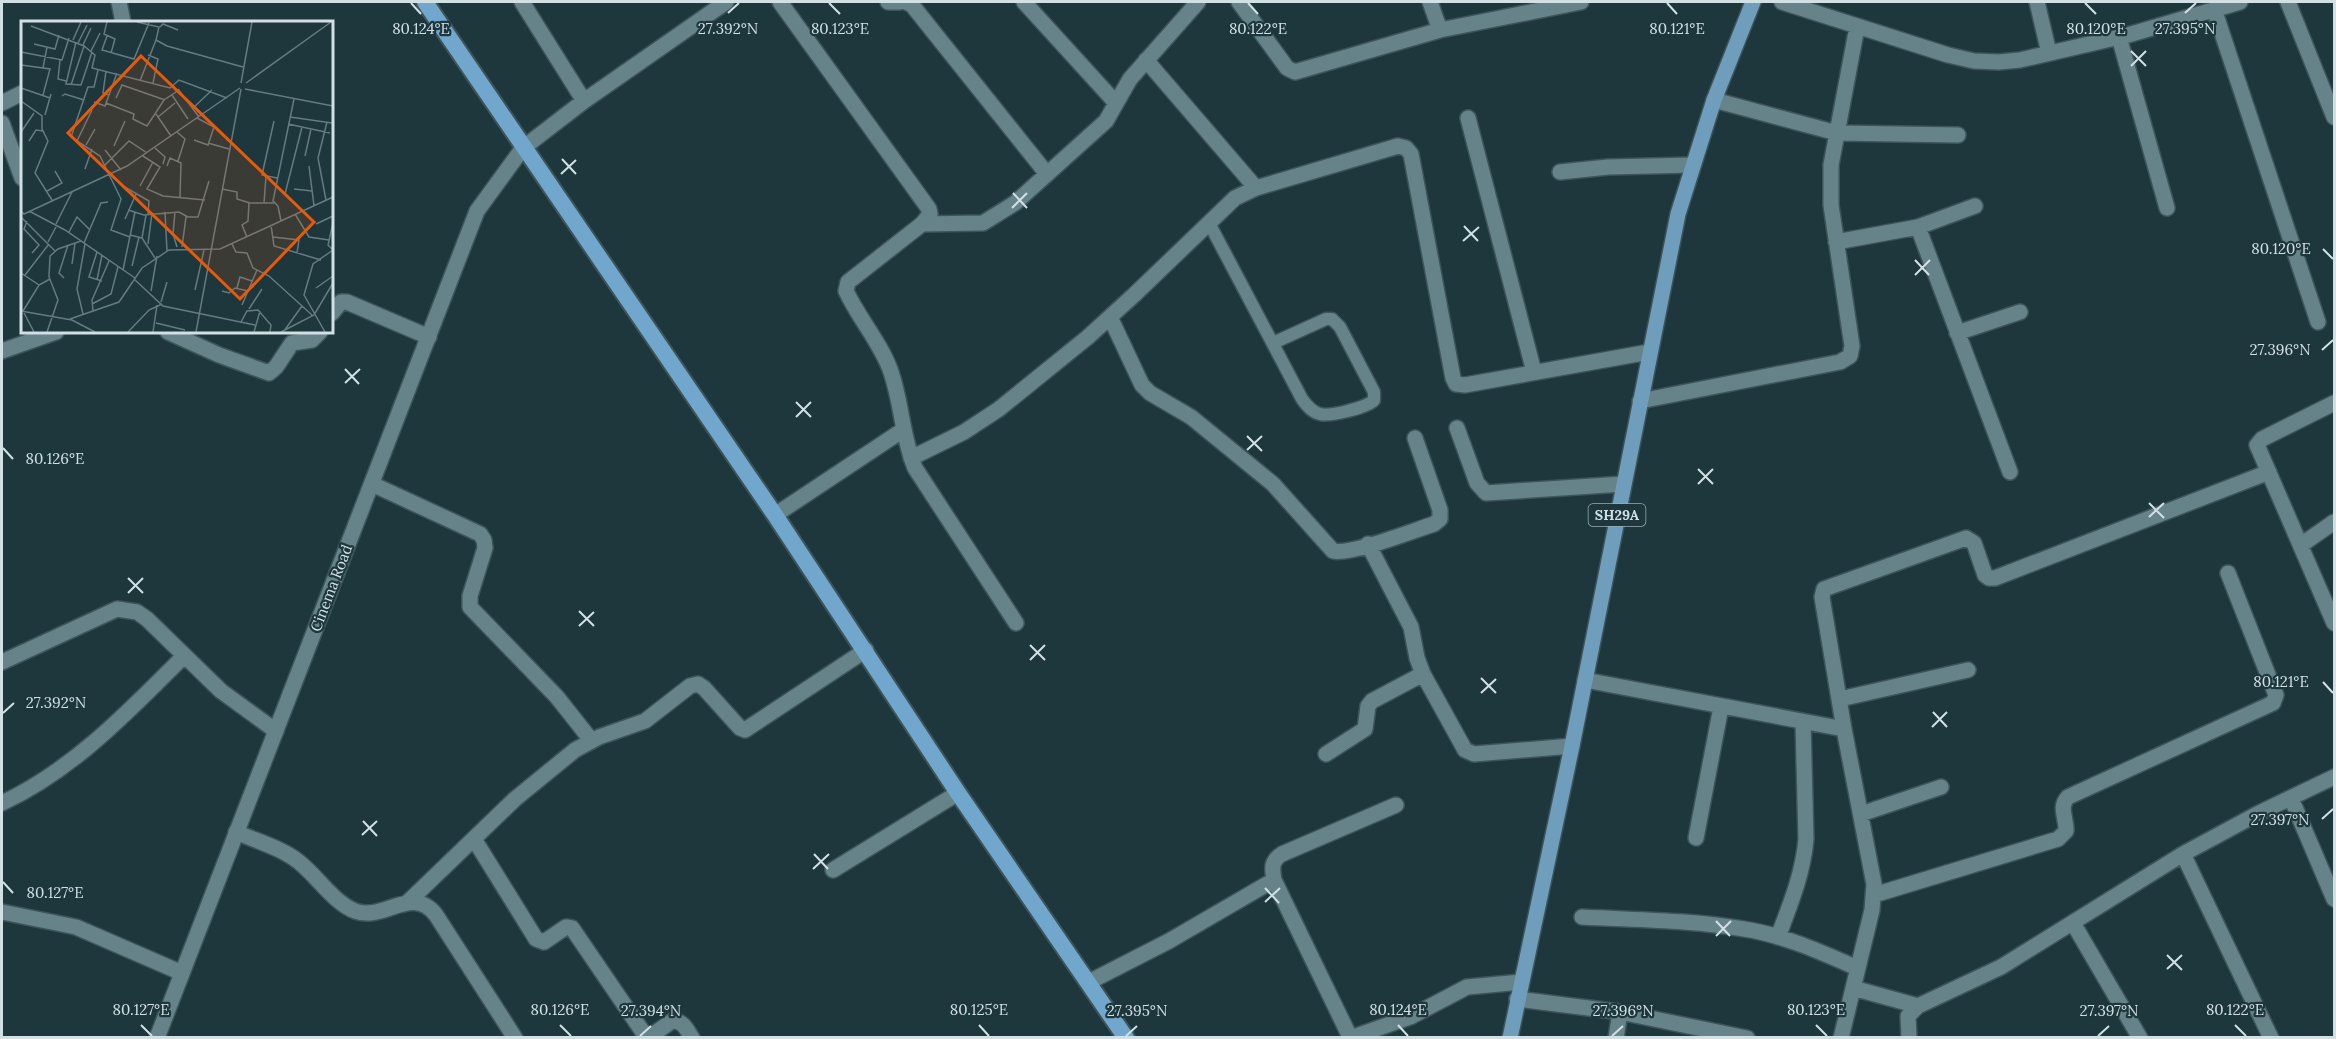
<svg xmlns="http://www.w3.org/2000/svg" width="2336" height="1039" viewBox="0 0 2336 1039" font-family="Lora,serif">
  <rect width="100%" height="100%" fill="#1d373d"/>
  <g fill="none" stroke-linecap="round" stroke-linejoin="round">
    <!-- service casing -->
    <g stroke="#3d545a" stroke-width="15">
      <path id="service" d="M1209,223L1302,399C1307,406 1312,412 1320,414C1330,417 1368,407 1374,400V392L1340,327L1332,319H1326L1273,343"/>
    </g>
    <!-- minor casing -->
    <g stroke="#3d545a" stroke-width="18">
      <path id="minor" d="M119,2L123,22
        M522,2L584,101
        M780,2L929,209L930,214L922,224L848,282L846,291C859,319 881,343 891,372C902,404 902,437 915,468L1016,623
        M888,2H900
        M906,2L912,5L1047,174
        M1024,2L1116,103
        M1239,2L1287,68L1295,72L1440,30L1581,2
        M1430,2L1440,30
        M1782,2L1948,55L1974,61L1999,62L2020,60L2128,35L2240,2
        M2037,2L2049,53
        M2288,2L2334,117
        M2214,9L2318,322
        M2119,37L2167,208
        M1146,60L1256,188
        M1714,100L1837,133L1958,135
        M2,103L22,93
        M1468,118L1534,372
        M2,123L22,178
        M523,148L584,101L726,2
        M1560,172L1608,167L1692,165
        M922,224L983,223L1015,203L1106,121L1130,79L1198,2
        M1918,227L2010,472
        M1836,242L1918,227L1975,206
        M332,313L341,302H347L429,337
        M1110,317L1142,385L1150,393L1191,417L1273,484L1333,551C1352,555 1412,531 1434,524L1440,519V510L1415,438
        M168,332L219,355L269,373L276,367L292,343L312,340L320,332
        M1957,333L2020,312
        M2,351L56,332
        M1640,401L1840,362L1850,356L1852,346L1831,205V165L1857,27
        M2334,403L2262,439L2257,445L2334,623
        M1457,428L1477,483L1486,493L1623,484
        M911,458L964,432L999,409L1088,337L1134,295L1235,198L1256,188L1398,146L1406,148L1411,154L1453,378L1456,384L1465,385L1649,352
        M372,484L480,534L484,540L485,548L470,596V607L557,697L591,740
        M775,515L903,430
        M1368,544L1411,627L1417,658L1423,674L1465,750L1474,754L1572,746
        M2301,545L2334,522
        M2,662L117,609L137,612L147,619L221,691L276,731
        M1585,680L1844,729
        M1840,699L1968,670
        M1326,754L1365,729L1368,706L1372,701L1423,674
        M2291,798L2334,899
        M2,803C73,770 129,711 184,656
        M1396,805L1282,854C1271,861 1272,868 1274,880L1349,1035L1356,1036L1410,1017L1467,987L1521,982
        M1861,814L1941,787
        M236,832C256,841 282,848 299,862C317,876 333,902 355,911C384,922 412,884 436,915L515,1038
        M1696,838L1721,707
        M474,839L536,939L544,942L566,927L572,928L647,1038
        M2183,854L2271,1038
        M833,870L958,793
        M1874,895L2058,839L2066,831C2067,819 2058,807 2068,797L2273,703L2276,695L2228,573
        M407,903L515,799L575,750L599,737L645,721L690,686L698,684L704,688L740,728L745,730L866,650
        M2,912L76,927L182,973
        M1582,917C1636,920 1691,920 1744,929C1783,935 1821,952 1857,968
        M2073,923L2140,1038
        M1778,937C1790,905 1803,874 1806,839L1803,722
        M1089,982L1169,941L1274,880
        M1853,988L1918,1006
        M1517,999L1620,1012L1747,1038
        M648,1038L672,1021C683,1020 687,1030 692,1038
        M1616,1038L1620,1012
        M1841,1038L1872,910L1874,884L1844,729L1822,597L1824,589L1966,538L1974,543L1985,575L1989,578H1995L2269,472
        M1909,1038L1908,1016L1918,1006L2001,967L2183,854L2259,813L2334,777"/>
    </g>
    <!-- tertiary casing -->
    <g stroke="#3d545a" stroke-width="18">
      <path id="tertiary" d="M157,1038L477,211L523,148"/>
    </g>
    <!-- primary casing -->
    <g stroke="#3d545a" stroke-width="18">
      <path id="primary" d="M1510,1038L1572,746L1678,214L1714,100L1753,2"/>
    </g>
    <!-- trunk casing -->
    <g stroke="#3d545a" stroke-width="20">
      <path id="trunk" d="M425,2L775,515L958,793L1126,1038"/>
    </g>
    <!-- service -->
    <use href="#service" stroke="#67838a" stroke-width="12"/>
    <!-- minor -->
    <use href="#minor" stroke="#67838a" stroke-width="15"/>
    <!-- tertiary -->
    <use href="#tertiary" stroke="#67838a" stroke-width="15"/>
    <!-- primary -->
    <use href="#primary" stroke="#6f9ebc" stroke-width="15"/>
    <!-- trunk -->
    <use href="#trunk" stroke="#72a7cd" stroke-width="16"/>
  </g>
  <!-- ticks -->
  <path fill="none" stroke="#d1e0e4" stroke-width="2" d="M411,3L421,14M829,3L840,14M1248,3L1258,14M1667,3L1677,14M2085,3L2096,14M728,13L739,3M2185,13L2196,3M2131,51L2146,66M2131,66L2146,51M562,159L576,174M561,174L576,160M1013,193L1027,208M1012,208L1027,193M1464,226L1478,241M1463,241L1479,227M2323,249L2333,259M1915,260L1929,275M1915,275L1930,260M2322,350L2333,340M345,369L359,384M345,383L360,369M796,402L811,417M796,417L811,402M1247,436L1262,451M3,448L13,459M1247,450L1262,436M1698,469L1713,484M1698,484L1713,469M2149,503L2164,518M2149,517L2164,503M128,578L143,593M128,593L143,578M579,611L594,626M579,626L594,612M1030,645L1045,660M1030,660L1045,645M1481,678L1496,693M2323,682L2333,693M1481,693L1496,679M1933,712L1947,727M3,713L14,703M1932,727L1947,712M2322,819L2333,809M363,821L377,836M362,835L377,821M814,854L828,869M813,869L829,854M3,882L13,893M1265,888L1279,903M1265,902L1280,888M1716,921L1730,936M1716,936L1731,921M2167,955L2182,970M2167,969L2182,955M141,1025L152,1036M560,1025L571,1036M979,1025L989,1036M1398,1025L1408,1036M1816,1025L1827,1036M2235,1025L2246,1036M640,1036L651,1026M1126,1036L1137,1026M1612,1036L1623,1026M2098,1036L2109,1026"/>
  <g text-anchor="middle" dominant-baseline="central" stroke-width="4.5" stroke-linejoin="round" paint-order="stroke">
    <!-- shield labels -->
    <rect fill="#1d373d" stroke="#9badb2" stroke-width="1.5" x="1588.5" y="504" width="57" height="22" rx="4.5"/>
    <g font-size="14" font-weight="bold" fill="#d1e0e4">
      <text x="1617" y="515">SH29A</text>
    </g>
    <!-- street labels -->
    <g font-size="15" fill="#d1e0e4" stroke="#1d373d">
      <text transform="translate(331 588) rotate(-69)">Cinema Road</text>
    </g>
  </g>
  <!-- overview -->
  <g transform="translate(21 21)">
    <rect width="312" height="312" fill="#1d373d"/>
    <path fill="none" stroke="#657b80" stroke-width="1.5" d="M86,1L83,13L94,18L90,32M116,1L138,6L135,19L146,25L222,46M10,5L63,25L74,34L71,47L149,67L158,59L206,77M139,6L142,3L157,9M86,15L81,29L113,38L128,2M52,19L60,1M55,21L45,63L60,64L71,31M57,22L66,4M13,23L34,28L38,14M62,24L70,7M70,30L79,12M0,31L41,39L48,17M127,34L137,38L132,62M39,39L37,58L45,60M0,44L29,48L22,74M22,47L26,26M77,49L73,66H67L50,116L79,135L100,178L90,209L109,216M85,50L82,72L88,74M119,60L135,19M220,62L231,1M225,62L310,1M50,64L63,25M0,67L29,77M157,68L178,96M224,68L312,85M151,74L167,98M41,75L44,73L63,79M95,77L101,64L144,79M0,80L21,95V108L27,120L14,152L31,179M73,81L84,85L96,52M85,82L113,93L112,98L126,105L143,79L158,69M171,88L191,69M135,93L150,115M24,94L30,73M137,96L154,82M269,96L311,102M253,100L241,154L256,157M267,103L309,112M0,111L13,92M156,111L164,118L157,140M173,119L187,124L193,106L176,97M8,120L15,109L22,110M56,120L71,89M187,122L208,128M65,124L74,108M93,125L104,100M134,127L144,136L142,143M84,129L100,149M122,135L139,146L126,168L142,175L184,179M284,135L290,108M84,144L108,120L126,132M146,145L149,137L160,142L159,176M288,145L293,185M64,148L71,128M102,165L128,180L127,193M119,165L132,141M201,168L216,171V178L229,182H253M273,168L291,170M26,170L41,162L34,150M264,173L281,106M305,179L297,137L306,101M243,182L245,155M107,189L123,194L158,191L167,196M0,190L3,193L106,145L219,67M8,190L44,209L114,257M144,191L146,230M154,191L152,213L156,226M274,193L288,216L308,219M0,196L34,230M104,198L115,173M6,200L3,208L18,224L11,232M260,200L257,185L252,180L273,78M35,203L51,171M295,203L312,195M250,204L253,225L300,239M48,211L56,196L68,208M109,214L121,217L134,237M226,216L221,204L227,200L228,181M252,216L278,219L276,232M121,217L125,194M27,221L36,204M63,222L80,182L87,181M127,223L131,192M211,223L215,231L226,232L232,247L248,255L291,294M161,226L165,196H177L188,160M76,231L68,256L81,260M51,243L54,222M111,245L118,216M102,249L114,191M0,252L18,264M4,254L28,223M43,257L38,252L47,224M113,258L142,285L234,304M76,259L81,234M216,267L219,256L231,260M295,267L312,255M174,269L183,229M130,270L136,235M201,270L208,272L214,267L227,270M140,281L146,261M71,283L90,273L97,246M221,284L236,249M228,288L241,268M0,290L51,299L74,311M2,290L18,264L29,258M2,290L13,311M72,290L71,279L88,240M62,293L56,268L64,223M49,298L98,281L121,247L148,229L199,228L312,176M220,301L226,290L237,289L250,304L249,311M135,302L164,309M263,310L281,285M26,311L37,279L28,256L29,235L37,228L60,220M107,311L128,289L141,283M132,311L136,284M175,311L220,68M233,311L239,290M260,311L293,294L312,262M304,311L283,274L292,243L312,229L307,224L312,202"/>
    <path fill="#e8590c" fill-opacity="0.15" stroke="#e8590c" stroke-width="3" d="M120,35L293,201L219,278L47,112Z"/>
    <rect width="312" height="312" fill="none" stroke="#d1e0e4" stroke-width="3"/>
  </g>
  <g font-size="15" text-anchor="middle" fill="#d1e0e4" stroke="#1d373d" stroke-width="4.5" stroke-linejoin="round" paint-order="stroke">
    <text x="728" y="34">27.392°N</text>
    <text x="2185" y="34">27.395°N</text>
    <text x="421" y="34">80.124°E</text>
    <text x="840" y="34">80.123°E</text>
    <text x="1258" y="34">80.122°E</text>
    <text x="1677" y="34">80.121°E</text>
    <text x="2096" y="34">80.120°E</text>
    <text x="2281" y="254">80.120°E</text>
    <text x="2280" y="355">27.396°N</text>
    <text x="55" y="464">80.126°E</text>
    <text x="2281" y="687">80.121°E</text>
    <text x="56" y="708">27.392°N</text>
    <text x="2280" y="825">27.397°N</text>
    <text x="55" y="898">80.127°E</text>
    <text x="141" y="1015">80.127°E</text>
    <text x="560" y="1015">80.126°E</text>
    <text x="979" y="1015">80.125°E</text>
    <text x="1398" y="1015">80.124°E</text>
    <text x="1816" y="1015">80.123°E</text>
    <text x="2235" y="1015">80.122°E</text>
    <text x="651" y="1016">27.394°N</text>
    <text x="1137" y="1016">27.395°N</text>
    <text x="1623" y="1016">27.396°N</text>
    <text x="2109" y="1016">27.397°N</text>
  </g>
  <!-- border -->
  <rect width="2336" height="1039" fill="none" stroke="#d1e0e4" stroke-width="6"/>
</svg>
